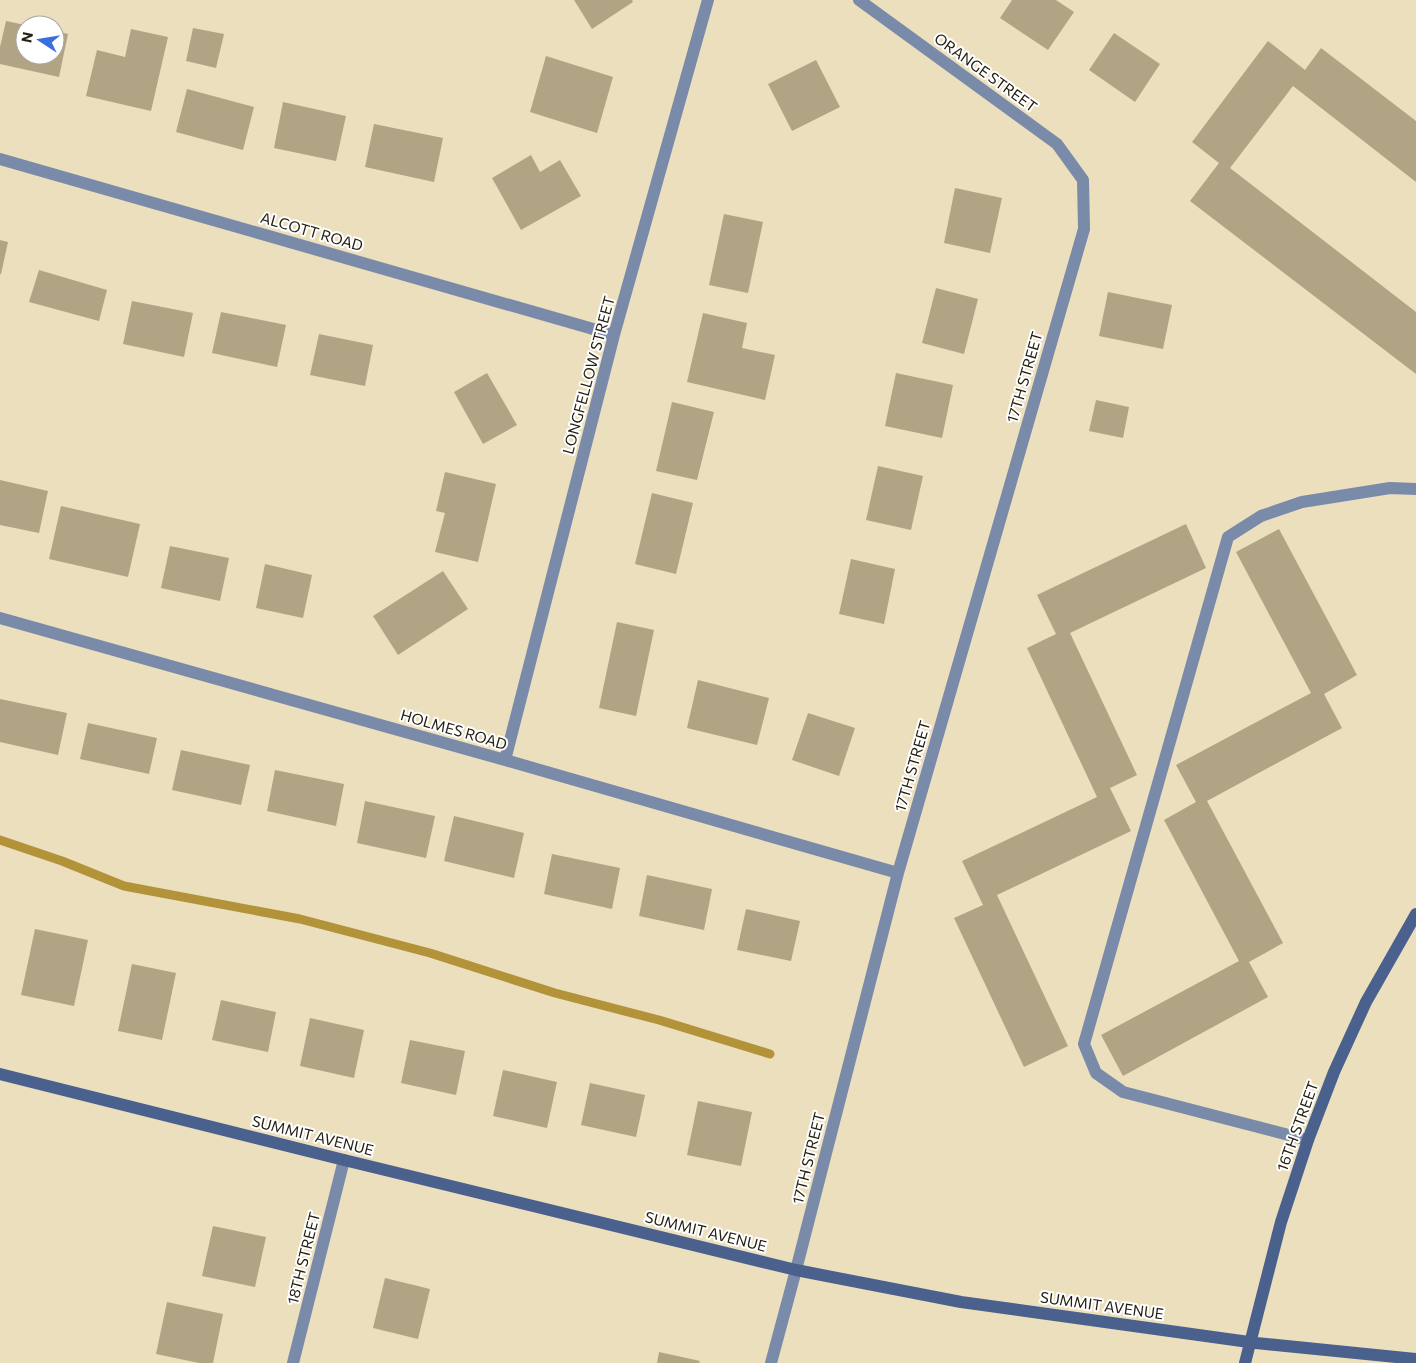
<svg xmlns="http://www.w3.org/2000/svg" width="1416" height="1363" viewBox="0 0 1416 1363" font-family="Commissioner,sans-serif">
  <rect width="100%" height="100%" fill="#ecdfbd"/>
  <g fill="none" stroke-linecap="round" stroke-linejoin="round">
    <!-- stream -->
    <path stroke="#b2933a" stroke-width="9" d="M0,840L62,861L124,886L300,919L430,953L555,993L659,1020L770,1054"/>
  </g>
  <!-- building -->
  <path fill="#b1a484" d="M574,0H632L633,2L592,29Z
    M1012,0H1056L1074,12L1048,50L1000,18Z
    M6,21L25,25V55H55V31L68,34L59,77L0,64V47Z
    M193,28L224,34L216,68L186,61Z
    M131,29L168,37L151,111L86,96L97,50L125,57Z
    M1114,33L1160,64L1135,102L1089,70Z
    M1268,41L1305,70L1321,48L1416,121V182L1293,86L1230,168L1416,312V374L1190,201L1219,163L1192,142Z
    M546,56L613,77L597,133L530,112Z
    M816,60L840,107L792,131L768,84Z
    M187,89L254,107L243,150L176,132Z
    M283,102L346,116L336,161L274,148Z
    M374,124L443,138L434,182L365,167Z
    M531,155L540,172L560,160L581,196L521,230L492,178Z
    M955,188L1002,198L990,253L944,243Z
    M724,214L763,222L748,293L709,285Z
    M0,240L8,242L1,274H0Z
    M39,270L107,290L99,321L29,302Z
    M936,288L978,299L964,354L922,343Z
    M1108,292L1172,305L1163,349L1099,336Z
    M132,301L193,313L184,357L123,344Z
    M221,312L286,325L277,367L212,353Z
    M703,313L747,323L742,348L775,355L765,400L687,382Z
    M319,334L373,345L365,386L310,375Z
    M487,373L517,425L483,444L454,392Z
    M896,373L953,385L942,438L885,426Z
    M1096,400L1129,407L1123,438L1089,431Z
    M672,402L714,412L697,480L656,471Z
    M878,466L923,476L911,530L866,520Z
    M445,472L496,484L478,562L435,552L445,513L436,511Z
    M0,480L48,491L39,533L0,525Z
    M652,493L693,503L676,574L635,564Z
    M61,506L140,524L128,577L49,559Z
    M1186,524L1206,568L1070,633L1137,775L1110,788L1131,831L997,895L1068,1046L1024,1067L954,918L983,905L962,861L1097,797L1027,648L1056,634L1037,595Z
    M1279,529L1357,675L1324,694L1342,728L1207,801L1283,943L1249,962L1268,997L1123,1076L1101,1035L1239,961L1164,820L1196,802L1176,765L1311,693L1236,552Z
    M170,546L229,558L220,601L161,588Z
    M851,559L895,569L884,624L839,614Z
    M265,564L312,575L303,618L256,608Z
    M443,571L468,609L398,655L373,616Z
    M617,622L654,630L636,716L599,708Z
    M698,680L769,698L757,745L687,728Z
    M0,699L67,713L58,755L0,742Z
    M808,713L855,728L839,776L792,760Z
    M88,723L157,738L149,774L80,759Z
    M181,750L250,765L241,805L172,790Z
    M275,770L344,784L336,826L267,811Z
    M365,801L435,816L426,858L357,843Z
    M454,816L524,833L514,878L444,861Z
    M552,854L620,868L612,909L544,894Z
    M647,875L712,889L704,930L639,916Z
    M746,909L800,921L791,961L737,950Z
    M35,929L88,940L74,1006L21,995Z
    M132,964L176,973L162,1040L118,1031Z
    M221,1000L276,1012L268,1052L212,1040Z
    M310,1018L364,1030L354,1078L300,1066Z
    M410,1040L465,1051L456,1095L401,1083Z
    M503,1070L557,1082L547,1128L493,1116Z
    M590,1083L645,1095L636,1137L581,1125Z
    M698,1101L752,1112L741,1166L687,1155Z
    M213,1226L266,1237L255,1287L202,1276Z
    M385,1278L430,1289L418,1339L373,1328Z
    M167,1302L223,1314L213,1363H199L156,1354Z
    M659,1352L700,1361L699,1363H657Z"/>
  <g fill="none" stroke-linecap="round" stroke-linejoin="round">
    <!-- lane -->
    <path stroke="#7a8aa9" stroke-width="12" d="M1308,1140L1123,1092L1096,1073L1084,1044L1228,537L1261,516L1302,502L1390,488L1416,489"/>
    <!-- street -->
    <path stroke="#7a8aa9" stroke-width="12" d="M0,159L614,335
      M0,618L505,760L898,873
      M505,760L614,335L708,0
      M293,1363L344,1160
      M771,1363L796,1270L898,873L1084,229L1083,180L1057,144L859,0"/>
    <!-- secondary -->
    <path stroke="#4a618d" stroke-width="12" d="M0,1074L344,1160L796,1270L961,1302L1256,1343L1416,1359
      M1245,1363L1281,1222L1308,1140L1334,1072L1366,1002L1416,914"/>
  </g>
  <g text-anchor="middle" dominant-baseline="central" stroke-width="4" stroke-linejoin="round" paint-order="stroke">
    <!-- street labels -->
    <g font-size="15" fill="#242013" stroke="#fff">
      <text transform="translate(986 72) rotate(36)">ORANGE STREET</text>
      <text transform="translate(312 231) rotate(16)">ALCOTT ROAD</text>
      <text transform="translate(588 375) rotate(-75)">LONGFELLOW STREET</text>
      <text transform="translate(1024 377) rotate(-74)">17TH STREET</text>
      <text transform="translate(454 729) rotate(16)">HOLMES ROAD</text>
      <text transform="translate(912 766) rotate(-74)">17TH STREET</text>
      <text transform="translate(1297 1126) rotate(-70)">16TH STREET</text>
      <text transform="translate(313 1135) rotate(14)">SUMMIT AVENUE</text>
      <text transform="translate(808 1158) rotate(-76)">17TH STREET</text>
      <text transform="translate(706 1231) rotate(14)">SUMMIT AVENUE</text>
      <text transform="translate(303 1258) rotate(-76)">18TH STREET</text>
      <text transform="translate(1102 1305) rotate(8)">SUMMIT AVENUE</text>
    </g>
  </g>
  <!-- north arrow -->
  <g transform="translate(40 40) rotate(282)"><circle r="24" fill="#ffffff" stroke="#a7a6a1"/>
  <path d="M0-4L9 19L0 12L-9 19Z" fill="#3b6ede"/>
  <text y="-8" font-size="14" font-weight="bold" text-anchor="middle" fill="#242013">N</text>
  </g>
</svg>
